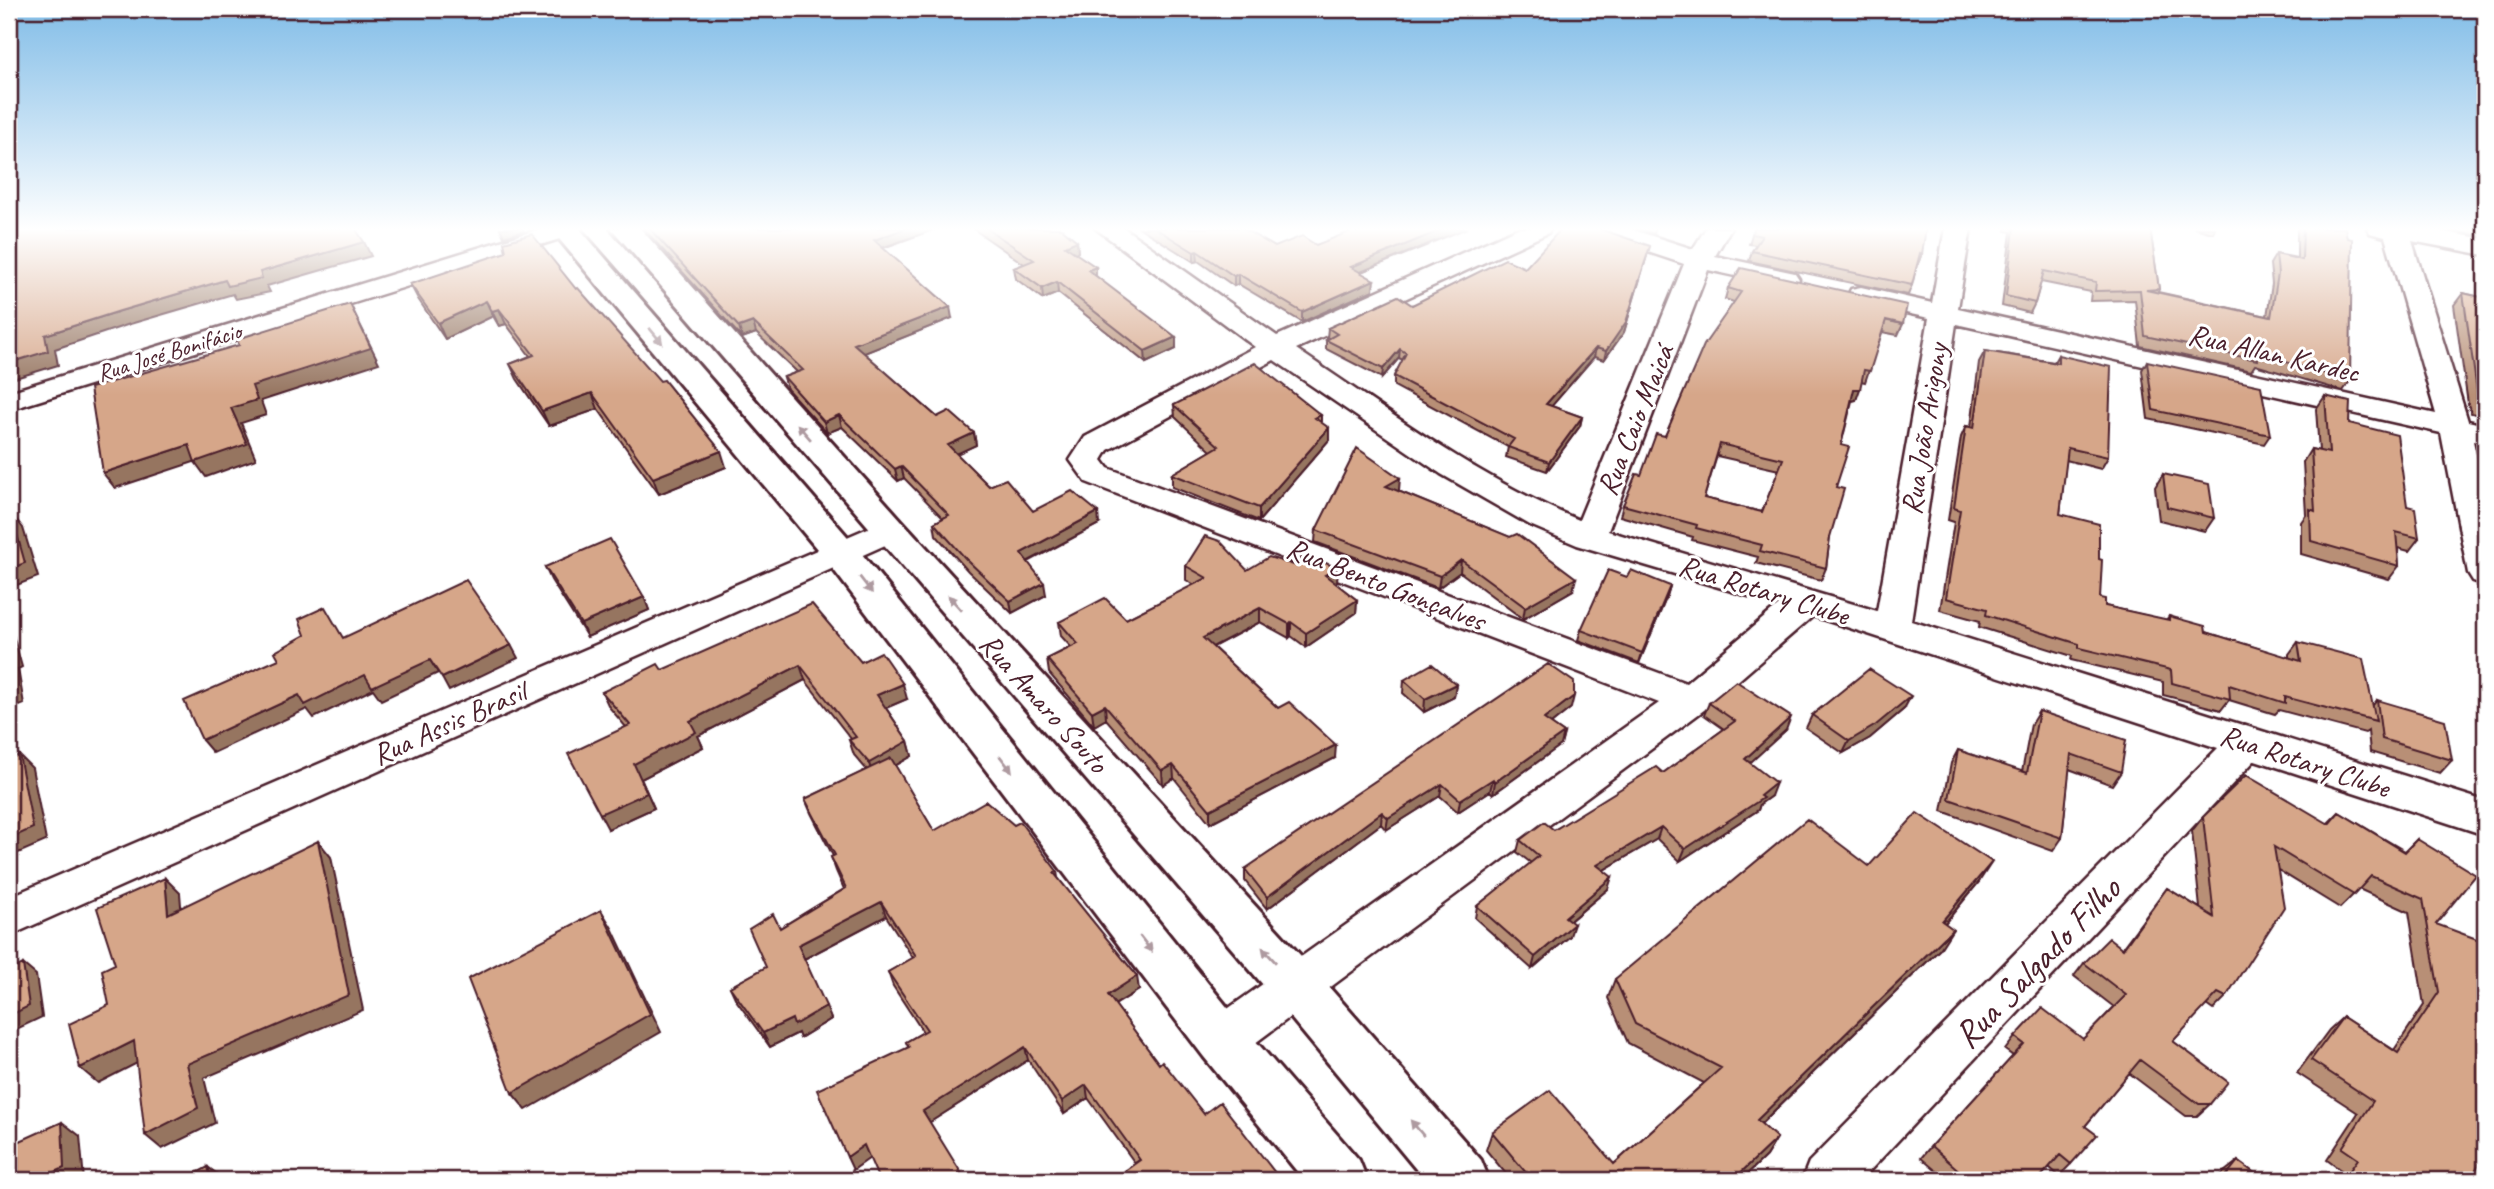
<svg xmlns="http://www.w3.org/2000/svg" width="2494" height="1189" viewBox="0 0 2494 1189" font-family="Caveat,sans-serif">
  <rect width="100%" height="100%" fill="#fff"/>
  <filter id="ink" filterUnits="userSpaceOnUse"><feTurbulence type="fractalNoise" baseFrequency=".0143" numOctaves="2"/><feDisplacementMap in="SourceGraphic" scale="14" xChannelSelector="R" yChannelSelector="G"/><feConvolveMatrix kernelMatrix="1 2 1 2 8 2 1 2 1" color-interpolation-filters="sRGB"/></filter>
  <g filter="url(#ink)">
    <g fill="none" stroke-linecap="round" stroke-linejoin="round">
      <!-- street casing -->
      <g stroke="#4a1f2b" stroke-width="5">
        <path id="street" d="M543,228H582L579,233L9,410V392Z
          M1095,228H1124L1277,336L1518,228H1551L1548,233L1296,349C1387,410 1477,478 1579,520L1684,264L1591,233L1588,228H1627L1693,249L1706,228H1731L1715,256L1795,273L1799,279L1795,285L1786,287L1708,270L1608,531L1877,611L1929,318L1851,301L1848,295L1851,289L1861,287L1932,303L1945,228H1971L1958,308L2436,414L2385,237L2370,233L2367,228H2423L2485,239V255L2412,241L2468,421L2485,425V443L2473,441L2485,495V585L2473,581L2468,573L2441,433L1956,324L1911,621L2485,801V835L2255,760L1861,1180H1802L1809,1162L2218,748L1813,616L1704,710L1239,1055L1222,1062L1205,1055L1199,1040L1205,1025L1659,703L1086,482L1070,460L1085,437L1255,347ZM1274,360L1441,474L1530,525L1577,545L1779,605L1686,683L1108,468L1102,460L1108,450Z
          M889,519L901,522L906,530L901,538L9,936V897Z"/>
      </g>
      <!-- secondary casing -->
      <g stroke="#4a1f2b" stroke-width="6">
        <path id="secondary" d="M550,228H579L853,543L1240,1023L1359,1160L1367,1180H1304L1204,1057L827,561Z
          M611,228H640L902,521L1313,969L1481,1160L1489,1180H1425L1277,1001Z"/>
      </g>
      <!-- street -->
      <use href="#street" fill="#fff" fill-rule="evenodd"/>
      <!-- secondary -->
      <use href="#secondary" fill="#fff" fill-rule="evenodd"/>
    </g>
    <!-- wall -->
    <path fill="#b88f76" stroke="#4a1f2b" stroke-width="2" fill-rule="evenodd" d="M643,228H938L883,248L952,318L864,353L937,417L974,433L976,445L956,454L989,486L1033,511L1099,524L1028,562L1046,595L1012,613L968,571L936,535L934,523L943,518L904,478L898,481L842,427L827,433L787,389L784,377L797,372L756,333L742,338Z
      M972,228H1061L1077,241L1078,252L1076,253L1096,276L1176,349L1146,363L1058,293L1043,299L1016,279L1014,268L1024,264Z
      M1140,228H1242L1275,247L1316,245L1357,232L1428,245L1361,272L1373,290L1302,322L1238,284L1234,286L1198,261L1194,262Z
      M1636,228H1656L1654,234Z
      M1754,228L1922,254L1918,264L1917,263L1912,285L1908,295L1749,261L1752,251L1756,245L1749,244Z
      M2006,228H2150L2159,289L2158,292L2267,316L2272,284L2270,264L2276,254L2297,258V228H2345L2350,381L2343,391L2255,365L2251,371L2140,346L2135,300L2090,301L2091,292L2041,282L2035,303L2030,313L2002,306L2011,232L2006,231Z
      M2194,228H2215L2213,233Z
      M2440,228H2485V237Z
      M1647,255L1624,332L1604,360L1594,357L1551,406L1582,417L1580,426L1547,471L1506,457L1508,447L1394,386V376L1403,360L1399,358L1382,378L1326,349V340L1329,338H1327L1328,328L1412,305L1525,268Z
      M410,284L576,289L726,467L659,494L598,409L549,426L517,379L510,364L530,356L506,324L499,326L493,316L445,339L418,299Z
      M1728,288L1903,324L1898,335L1882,332L1865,382L1861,381L1856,400L1852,401L1841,445L1826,568L1821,580L1756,563L1758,557L1692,540L1693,537L1620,516L1623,505L1665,436L1734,302L1725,299ZM1717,456L1779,470L1762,512L1704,498Z
      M2463,293L2485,298V416L2471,413L2468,404L2454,305Z
      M1985,351L2054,362L2058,355L2108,457L2101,469L2066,460L2060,514L2099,559L2100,598L2105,606L2166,620L2169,616L2206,632L2289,658V654L2298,642L2373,705L2377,700L2452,760L2440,773L2370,752L2368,731L2365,733L2279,710L2275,714L2229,700L2221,710L2163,695V682L2071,660L2072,656L1979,627L1980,621L1940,610L1954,522L1948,520L1961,437L1966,426L1971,427L1979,362Z
      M2147,361L2270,435L2264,444L2148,419L2142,370Z
      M2325,396L2349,423L2407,506L2419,538L2409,551L2398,548L2399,566L2389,579L2301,554V522L2306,515L2303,462L2311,449L2319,451L2316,409Z
      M1174,405L1321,415V422L1329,440L1259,521L1172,487V474L1211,451L1175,417Z
      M2163,474L2214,518L2205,531L2159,520L2155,487Z
      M1399,490L1398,491L1510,537L1573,590L1523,619L1460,572L1438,588L1315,542L1316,530Z
      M1186,566L1247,570L1337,582L1335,583L1357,600L1356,613L1306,647L1291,636L1289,638L1260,622L1213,647L1278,708L1335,758L1210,823L1174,778L1163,785L1106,719L1094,726L1049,673L1047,659L1071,647L1061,636L1059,622L1126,619L1195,585L1186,580Z
      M545,567L644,597L649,610L587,637L551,580Z
      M1627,577L1670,586L1667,596L1639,663L1578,640L1581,630Z
      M861,662L907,699L886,708L908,741L912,756L895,766L934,831L1057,871L1058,878L1139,990L1115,1005L1159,1064L1204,1114L1135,1163L1088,1098L1064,1114L1028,1060L930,1122L869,1158L853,1170L908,1047L906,1042L923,1032L893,986L888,972L913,958L886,916L804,959L831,1019L800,1038L798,1033L770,1047L736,1000L730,987L766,967L780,928L844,889L836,871L831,857L833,856L811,813L805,799L867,770L854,755L849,740L851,739L805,680L698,736L703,747L641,779L654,808L608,829L626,727L609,707L602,692L662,670Z
      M1404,680L1456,684L1454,697L1424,712L1403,693Z
      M1709,703L1786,730L1749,763L1771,796L1760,804L1758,810L1680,861L1657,839L1604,870L1608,889L1570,921V936L1532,969L1475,918L1477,906L1531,863L1517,852L1520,840L1554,830L1663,773L1724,729L1704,715Z
      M1571,708L1551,724L1564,733L1561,745L1493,794L1490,791L1458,812L1440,796L1386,830L1381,824L1267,909L1245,881V869Z
      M1904,709L1870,738L1843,753L1806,728L1812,715Z
      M2039,711L2121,772L2112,785L2069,769L2062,838L2053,851L1942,811L1951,763L1958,750L2022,772L2031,724Z
      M2339,812L2405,851L2417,839L2436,924L2471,1180H2336L2342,1171L2327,1160L2358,1113L2297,1073L2329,1030L2343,1017L2394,1050L2424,1005L2409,912L2359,889L2340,908L2278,870L2226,997L2213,1010L2206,1005L2173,1041L2210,1104L2197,1116H2186L2129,1073L2085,1126L2071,1164L2059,1176L2049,1167L2038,1180H1947L1921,1158L1931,1146L2013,1056L2005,1050L2015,1037L2083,1039L2114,1007L2074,976L2084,963L2122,948L2167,888L2200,908L2192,831L2203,817L2328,823Z
      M1869,866L1979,882L1945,923L1940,949L1761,1124L1777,1138L1766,1156L1741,1180H1511L1486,1150L1492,1132L1614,1164L1704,1083L1628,1043L1608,998L1615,979Z
      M2238,1161L2264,1180H2218L2224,1172Z"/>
    <!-- shaded-wall -->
    <path fill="#967460" stroke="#4a1f2b" stroke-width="2" d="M500,228H523L524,231L504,237Z
      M906,228H938L876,250L874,240Z
      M1446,228H1467L1351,276V267Z
      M1077,241L1078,252L1066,256L1065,246Z
      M364,242L371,256L267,286L270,292L236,299L233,294L130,324L55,349L58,365L9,380V363L45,335L120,311L225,280L260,272Z
      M1650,246L1624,332L1604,360L1606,351Z
      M1197,251L1198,261L1194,262V252Z
      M1096,267V278L1088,270Z
      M1238,274V284L1234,286V276Z
      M1374,280L1373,290L1302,322V312Z
      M1057,282L1058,293L1043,299L1042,288Z
      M486,301L493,316L445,339L438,323Z
      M350,304L379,363L261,401L266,415L241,423L256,459L206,477L195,462L231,408L252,386Z
      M950,307L952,318L857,356L854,344Z
      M499,309L506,324L499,326L492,311Z
      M753,322L756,333L742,338L739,327Z
      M1176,337V349L1146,363L1145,351Z
      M1596,348L1594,357L1545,414L1546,404Z
      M1400,349L1399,358L1382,378L1383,369Z
      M1854,389H1860L1856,400L1850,401Z
      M592,393L598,409L549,426L542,411Z
      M839,415L842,427L827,433L824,422Z
      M1582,417L1580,426L1547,471L1549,462Z
      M1329,428V440L1259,521V508Z
      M974,433L976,445L950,457L948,445Z
      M189,445L200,460L115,488L103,473Z
      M721,451L726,467L659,494L653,478Z
      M901,466L904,478L898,481L895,469Z
      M1400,478L1399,490L1385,499L1386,486Z
      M1098,512L1099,524L1023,564L1021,553Z
      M11,513L23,528L38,577L9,588Z
      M1461,560L1460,572L1438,588L1440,576Z
      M1338,568L1337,582L1324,589L1325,575Z
      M1576,578L1573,590L1523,619L1525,607Z
      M1044,583L1046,595L1012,613L1010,601Z
      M1670,586L1667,596L1639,663L1642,653Z
      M644,597L649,610L587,637L581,624Z
      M1357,600L1356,613L1306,647V633Z
      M1260,608V622L1203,652V638Z
      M9,620L22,667L18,669L24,704L9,710Z
      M1291,622V636L1289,638V624Z
      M511,645L518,658L449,691L442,678Z
      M430,660L438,673L381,700L373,689L314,718L307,709L213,753L202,740L299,695L365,675Z
      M800,665L805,680L698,736L703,747L641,779L654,808L608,829L600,814L634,764L690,721Z
      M903,684L907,699L881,710L877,695Z
      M1456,684L1454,697L1424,712L1425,699Z
      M1574,696L1571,708L1542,731L1544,719Z
      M1911,696L1904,709L1870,738L1843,753L1849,741Z
      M1105,705L1106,719L1094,726L1092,712Z
      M1791,717L1786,730L1740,772L1745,759Z
      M1564,733L1561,745L1493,794L1495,782Z
      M908,741L912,756L873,778L869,763Z
      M1336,745L1335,758L1210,823V810Z
      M19,755L32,768L46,841L9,857V839Z
      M1173,765L1174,778L1163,785L1162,771Z
      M1493,779L1490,791L1458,812L1460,800Z
      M1776,783L1771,796L1760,804L1758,810L1680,861L1685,849Z
      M1442,784L1440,796L1386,830L1388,818Z
      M1382,812L1381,824L1267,909V897Z
      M1661,827L1657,839L1593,876L1597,865Z
      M318,841L331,857L363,1010L204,1078L215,1123L162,1149L145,1135Z
      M1992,862L1979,882L1930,941L1942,921Z
      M1612,877L1608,889L1561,928L1565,917Z
      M165,878L180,893L183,930L168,914Z
      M881,902L886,916L804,959L798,945Z
      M601,910L612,928L661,1032L526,1110L512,1093Z
      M1574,924L1570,936L1532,969L1535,957Z
      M1953,929L1940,949L1746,1138L1757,1120Z
      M23,964L36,975L42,1017L12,1031L17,1060L9,1064V1016Z
      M1137,976L1139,990L1109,1008L1108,995Z
      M826,1006L831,1019L800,1038L798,1033L770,1047L763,1033L792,1019Z
      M134,1041L151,1056L98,1083L80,1068Z
      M1025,1047L1028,1060L927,1124L923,1111Z
      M1086,1085L1088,1098L1064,1114L1062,1101Z
      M62,1122L80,1136L84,1180H38Z
      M1777,1138L1766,1156L1741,1180H1733Z
      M864,1145L870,1158L853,1170L847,1157Z
      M208,1167L225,1180H211Z
      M1276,1174V1180H1267Z"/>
    <!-- building -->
    <path fill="#d6a689" stroke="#4a1f2b" stroke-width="2" fill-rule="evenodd" d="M9,228H355L364,242L260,272L262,278L228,286L225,280L120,311L45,335L48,351L9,363Z
      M649,228H906L874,240L950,307L854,344L937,417L949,411L974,433L948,445L989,486L1006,479L1033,511L1072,491L1098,512L1021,553L1044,583L1010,601L966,559L934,523L949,515L901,466L895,469L839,415L824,422L784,377L803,370L753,322L739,327Z
      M986,228H1061L1077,241L1065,246L1096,267L1088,270L1176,337L1145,351L1057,282L1042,288L1014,268L1034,260Z
      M1155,228H1242L1275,247L1302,236L1316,245L1354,230L1357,232L1366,228H1446L1351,267L1374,280L1302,312L1238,274L1234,276L1197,251L1194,252Z
      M1562,228H1597L1650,246L1626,322L1606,351L1596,348L1546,404L1582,417L1549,462L1508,447L1514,439L1394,376L1406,353L1400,349L1383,369L1326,340L1337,334L1328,328L1398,296L1412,305L1505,259L1525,268Z
      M1754,228H1926L1922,254L1920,253L1912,285L1752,251L1762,236L1752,234Z
      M2014,228H2150L2159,289L2146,290L2271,317L2278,274L2276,254L2302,260L2303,228H2345L2347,238L2352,239L2350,381L2256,353L2257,360L2145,336L2140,290L2095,291L2096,282L2044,271L2035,303L2006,296Z
      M532,234L576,289L578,288L660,381L664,380L721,451L653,478L592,393L542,411L510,364L534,355L499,309L492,311L486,301L438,323L410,284L506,252L504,242Z
      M1741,268L1907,305L1903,324L1886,320L1870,371L1864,370L1860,389H1854L1841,445L1849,447L1836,487L1844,489L1830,537L1826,568L1760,551L1762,545L1696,528L1697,525L1623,505L1636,474L1641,475L1656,434L1665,436L1704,345L1741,292L1728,288ZM1720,444L1783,459L1762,512L1704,498Z
      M2463,293L2485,298V401H2481L2477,391Z
      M350,304L371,348L252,386L257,400L231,408L247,444L195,462L189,445L103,473L90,388L239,345L237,339Z
      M1985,351L2058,363V355L2111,367L2108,457L2068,448L2060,514L2099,524V559L2102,560L2100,598L2105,599V606L2169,620V616L2205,626L2206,632L2301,661L2298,642L2363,659L2376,721L2285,697V703L2229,685L2230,699L2172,683L2171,670L2079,648V644L1986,615L1987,609L1946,598L1960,510L1954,508L1966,426L1974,428Z
      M2147,361L2261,386L2270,435L2153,410Z
      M1255,363L1321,415L1315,418L1329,428L1259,508L1172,474L1219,446L1174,405Z
      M2325,396L2350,402L2349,423L2397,435L2407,506L2415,508L2419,538L2396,532L2399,566L2311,541L2310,509L2315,511L2311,449L2329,453Z
      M1357,448L1400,478L1386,486L1510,537L1517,534L1576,578L1525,607L1461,560L1440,576L1316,530Z
      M2163,474L2209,484L2214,518L2167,507Z
      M11,513L25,563L9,569V514Z
      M1205,536L1220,541L1247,570L1269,557L1297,566L1303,554L1338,568L1325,575L1357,600L1306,633L1291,622L1289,624L1260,608L1203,638L1278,708L1289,702L1336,745L1210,810L1173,765L1162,771L1105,705L1092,712L1047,659L1078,644L1059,622L1105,598L1126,619L1207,578L1186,566Z
      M610,539L644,597L581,624L545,567Z
      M1608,570L1627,577L1631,570L1670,586L1642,653L1581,630Z
      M466,580L511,645L442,678L430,660L372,687L365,675L305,705L299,695L202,740L184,701L279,659L275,652L305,635L299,619L325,607L343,638Z
      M812,604L861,662L881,652L903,684L877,695L908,741L869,763L849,740L856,737L800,665L690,721L696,732L634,764L647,793L600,814L568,754L630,725L602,692L658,664L662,670Z
      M1432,664L1456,684L1425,699L1404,680Z
      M1548,664L1574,682V696L1544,719L1564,733L1495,782L1493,779L1460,800L1442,784L1388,818L1382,812L1267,897L1245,869Z
      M1869,669L1911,696L1876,725L1849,741L1812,715Z
      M1736,681L1791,717L1745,759L1776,783L1760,796L1763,798L1685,849L1661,827L1597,865L1612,877L1565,917L1574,924L1535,957L1477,906L1539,856L1520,840L1544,822L1554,830L1656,767L1663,773L1735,721L1709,703Z
      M2377,700L2445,720L2452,760L2382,739Z
      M2039,711L2126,740L2121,772L2071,754L2062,838L1949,799L1958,750L2027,773Z
      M19,755L33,828L9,839V759Z
      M891,758L934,831L986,801L1014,825L1020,822L1057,871L1054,873L1137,976L1108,995L1159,1064L1162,1061L1204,1114L1220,1102L1276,1174L1267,1180H1112L1140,1160L1086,1085L1062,1101L1025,1047L923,1111L965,1179L963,1180H879L864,1145L847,1157L817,1090L909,1047L906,1042L927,1030L888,972L916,956L881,902L798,945L826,1006L794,1025L792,1019L763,1033L730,987L766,967L749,929L773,914L780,928L846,888L831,857L835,855L805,799Z
      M2246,775L2329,824L2339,812L2405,852L2417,839L2476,875L2436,924L2485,942V1151L2471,1180H2343L2358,1159L2342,1148L2373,1101L2311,1060L2343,1017L2398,1053L2439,992L2423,899L2371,876L2354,895L2274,847L2284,907L2226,997L2218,993L2173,1041L2228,1082L2210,1104H2199L2140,1060L2085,1126L2097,1135L2071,1164L2060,1155L2038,1180H1970L1931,1146L2024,1044L2015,1037L2042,1008L2083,1039L2126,995L2084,963L2109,938L2123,949L2167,888L2214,917L2203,817Z
      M1917,813L1992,862L1942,921L1953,929L1757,1120L1777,1138L1733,1180H1532L1492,1132L1550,1090L1614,1164L1721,1068L1635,1024L1615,979L1807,819L1869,866Z
      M318,841L349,995L187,1064L198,1108L145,1135L134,1041L80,1068L69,1024L109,1005L102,970L115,964L97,908L165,878L168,914Z
      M601,910L650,1014L512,1093L468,979Z
      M23,964L29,1006L9,1016V971Z
      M62,1122L64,1168L38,1180H9V1146Z
      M2238,1161L2264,1180H2223Z
      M208,1167L211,1180H184Z"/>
    <!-- one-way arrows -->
    <defs><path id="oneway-solid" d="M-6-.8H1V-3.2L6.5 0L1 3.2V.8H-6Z" transform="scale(1.75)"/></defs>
    <g fill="#ae9aa0">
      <use href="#oneway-solid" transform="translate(656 336) rotate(50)"/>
      <use href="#oneway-solid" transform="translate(804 432) rotate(-131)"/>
      <use href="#oneway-solid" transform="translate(866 585) rotate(52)"/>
      <use href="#oneway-solid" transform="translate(955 603) rotate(-132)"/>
      <use href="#oneway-solid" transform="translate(1006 764) rotate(52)"/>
      <use href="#oneway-solid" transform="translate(1146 944) rotate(52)"/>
      <use href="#oneway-solid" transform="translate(1269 955) rotate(-132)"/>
      <use href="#oneway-solid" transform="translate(1417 1128) rotate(-130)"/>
    </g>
  </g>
  <!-- sky -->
  <linearGradient id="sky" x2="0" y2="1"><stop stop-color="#80bce7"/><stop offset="0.58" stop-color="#fff"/><stop offset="1" stop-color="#fff" stop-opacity="0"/></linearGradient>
  <rect width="2494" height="395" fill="url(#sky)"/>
  <g text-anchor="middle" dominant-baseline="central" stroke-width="6" stroke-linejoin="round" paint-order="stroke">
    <!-- far-street labels -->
    <g font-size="24" fill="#4a1f2b" stroke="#fff">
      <text transform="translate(169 352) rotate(-17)">Rua José Bonifácio</text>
    </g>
    <!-- street labels -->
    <g font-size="30" fill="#4a1f2b" stroke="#fff">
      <text transform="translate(2274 353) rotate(13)">Rua Allan Kardec</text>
      <text transform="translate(1635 420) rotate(-68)">Rua Caio Maicá</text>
      <text transform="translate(1924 429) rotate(-81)">Rua João Arigony</text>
      <text transform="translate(1386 584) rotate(21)">Rua Bento Gonçalves</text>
      <text transform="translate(1764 590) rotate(17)">Rua Rotary Clube</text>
      <text transform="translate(1044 703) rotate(48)">Rua Amaro Souto</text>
      <text transform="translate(449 723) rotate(-24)">Rua Assis Brasil</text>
      <text transform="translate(2305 761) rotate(18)">Rua Rotary Clube</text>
    </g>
    <!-- near-street labels -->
    <g font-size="37" fill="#4a1f2b" stroke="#fff">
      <text transform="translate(2037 962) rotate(-46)">Rua Salgado Filho</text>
    </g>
  </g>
  <!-- margin -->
  <rect width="2494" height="1189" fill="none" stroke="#fff" stroke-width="35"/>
  <rect x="18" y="18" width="2459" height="1154" fill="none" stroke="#4a1f2b" stroke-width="2.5" filter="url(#ink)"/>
</svg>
